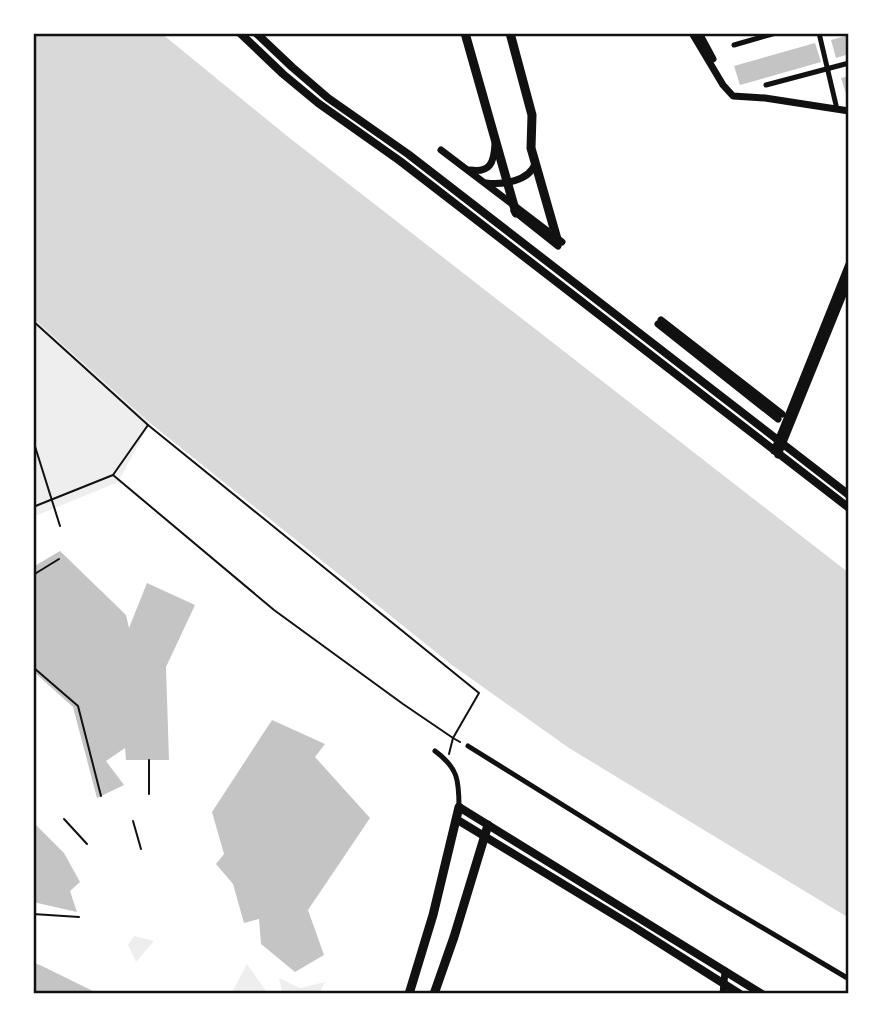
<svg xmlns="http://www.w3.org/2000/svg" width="882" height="1027" font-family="'Roboto Condensed',sans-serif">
<rect width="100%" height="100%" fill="#fff"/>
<g fill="#eee">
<polygon points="33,318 150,423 118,482 33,517"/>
<polygon points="134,936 154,941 136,962 128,945"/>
<polygon points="247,964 268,994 231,994"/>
<polygon points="279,978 300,988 325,982 319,994 283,994"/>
</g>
<polygon fill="#d9d9d9" points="33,33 161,33 287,136 849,573 849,918 569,748 452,665 150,423 33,318"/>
<g fill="#c4c4c4">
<polygon points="849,35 849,54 836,58 831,40"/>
<polygon points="815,43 821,62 740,85 734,66"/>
<polygon points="849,76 849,96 847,97 841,78"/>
<polygon points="60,551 126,615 129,628 147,583 195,605 166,667 169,760 126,760 125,748 106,761 124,785 97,798 73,707 33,671 33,567"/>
<polygon points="272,720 325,744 315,757 370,818 308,910 324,955 295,972 261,944 259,919 244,923 233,884 216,864 224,854 212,812"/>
<polygon points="33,822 64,853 80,882 70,891 77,912 33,902"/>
<polygon points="33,963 40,965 99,994 33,994"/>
</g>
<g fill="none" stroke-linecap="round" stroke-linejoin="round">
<g stroke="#111" stroke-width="2">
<polyline points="33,321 148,425 113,475 33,507"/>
<polyline points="148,425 479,693 453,738 460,742"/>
<polyline points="33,440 60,526"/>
<polyline points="113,475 274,610 403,704 453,738 449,754"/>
<polyline points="33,575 59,559"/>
<polyline points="33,664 34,668 78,706 101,796"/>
<polyline points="149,760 149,794"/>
<polyline points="64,819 87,844"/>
<polyline points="133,821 141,849"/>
<polyline points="33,914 79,917"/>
</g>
<g stroke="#111" stroke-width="5">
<polyline points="819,33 836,105"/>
<polyline points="734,45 776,33"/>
<polyline points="766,85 849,63"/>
<polyline points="468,746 714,899 849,979"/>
<path d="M435,751C458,768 459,780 459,807"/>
</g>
<g stroke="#111" stroke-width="7">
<polyline points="692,33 723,85 733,96 765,98 849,111"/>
<polyline points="699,33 713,59"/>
<polyline points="441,150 562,242"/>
<path d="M470,170C490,173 494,163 495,144"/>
<path d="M486,183C503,185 529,181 535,164"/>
<polyline points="514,211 558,246"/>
<polyline points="661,320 782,414"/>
<polyline points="658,324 778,419"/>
<polyline points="774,451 849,264"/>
<polyline points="778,455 849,280"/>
<polyline points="723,994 725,971"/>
</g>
<g stroke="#111" stroke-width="8">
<polyline points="240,33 283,74 318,103 400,161 849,508"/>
<polyline points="256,33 292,67 328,98 408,154 849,495"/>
<polyline points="459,807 762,994"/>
<polyline points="456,819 634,927 740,994"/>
</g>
<g stroke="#111" stroke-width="9">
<polyline points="465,33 516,213"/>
<polyline points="510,33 532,115 531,148 557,239"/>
<polyline points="409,994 433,915 459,807"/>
<polyline points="434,994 454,937 488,825"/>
</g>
</g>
<rect width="882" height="1027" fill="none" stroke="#ffffff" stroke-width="70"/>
<rect x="35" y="35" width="812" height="957" fill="none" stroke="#111" stroke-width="2.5"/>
</svg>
